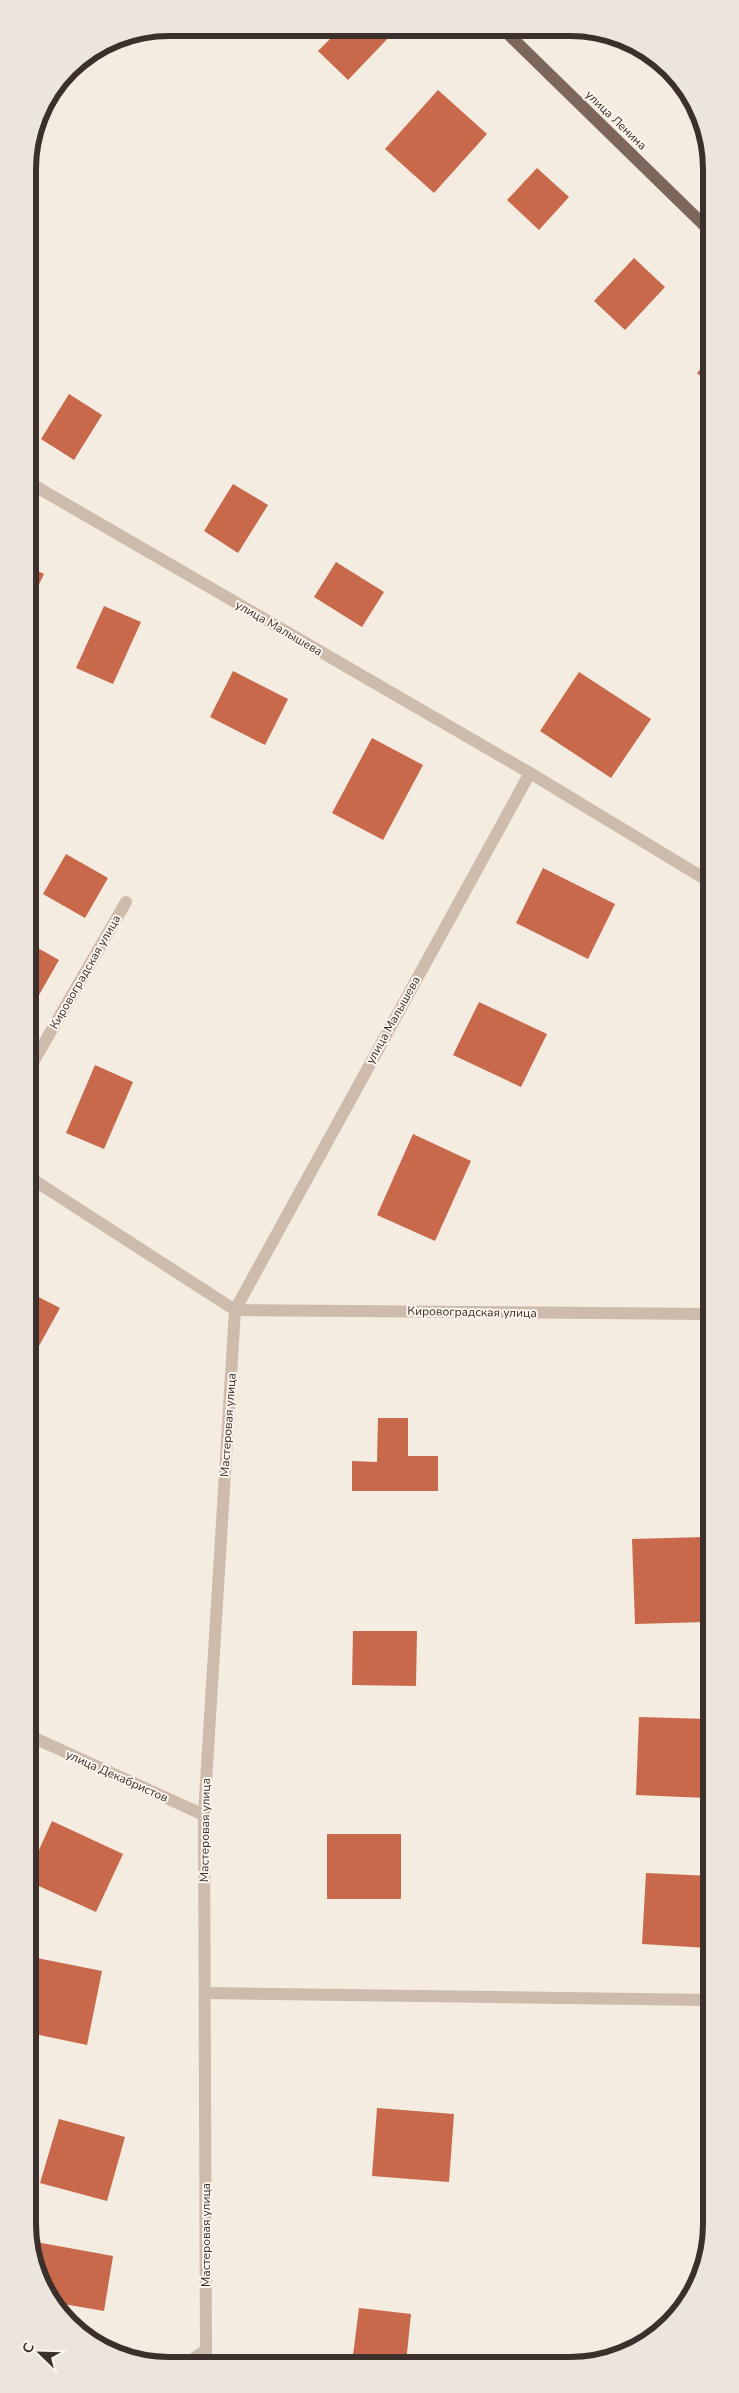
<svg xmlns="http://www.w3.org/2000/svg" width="739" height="2393" font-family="'Nunito Sans',sans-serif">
<rect width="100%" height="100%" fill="#f4ebe1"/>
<g fill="#c8694b">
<polygon points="340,29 387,29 392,34 348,80 318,51"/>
<polygon points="438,90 487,134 434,193 385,149"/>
<polygon points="537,168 569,197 539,230 507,200"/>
<polygon points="634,258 665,287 625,330 594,301"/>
<polygon points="709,360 709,384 697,373"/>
<polygon points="69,394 102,415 74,460 41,439"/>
<polygon points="233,484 268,505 238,553 204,531"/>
<polygon points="336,562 384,592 362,627 314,597"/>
<polygon points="28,566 44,574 28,607"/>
<polygon points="104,606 141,622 113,684 76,668"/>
<polygon points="233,671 288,699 265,745 210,717"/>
<polygon points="579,672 651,719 611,778 540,731"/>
<polygon points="372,738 423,765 383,840 332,813"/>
<polygon points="66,854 108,878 85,918 43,894"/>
<polygon points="543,868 615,904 588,959 516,923"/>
<polygon points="29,943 59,960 39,995 29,989"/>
<polygon points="479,1002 547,1034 521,1087 453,1055"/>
<polygon points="95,1065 133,1082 104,1149 66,1133"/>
<polygon points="413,1134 471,1161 435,1241 377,1215"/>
<polygon points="29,1292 60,1308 29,1364"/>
<polygon points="378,1418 408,1418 408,1456 438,1456 438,1491 352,1491 352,1461 377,1462"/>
<polygon points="704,1537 706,1622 635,1624 632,1539"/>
<polygon points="353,1631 417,1631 416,1686 352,1685"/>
<polygon points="639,1717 708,1719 706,1798 636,1795"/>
<polygon points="52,1821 123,1854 96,1912 30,1882 30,1870"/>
<rect x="327" y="1834" width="74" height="65"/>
<polygon points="646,1873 711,1876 708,1948 642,1944"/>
<polygon points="37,1958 102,1971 87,2045 30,2033 30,1993"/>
<polygon points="377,2108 454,2114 449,2182 372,2176"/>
<polygon points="59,2119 125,2137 107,2201 40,2183"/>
<polygon points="36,2242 113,2256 104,2311 58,2303 33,2256"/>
<polygon points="359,2308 411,2314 406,2363 352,2363"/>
</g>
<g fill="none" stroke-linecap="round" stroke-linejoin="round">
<g stroke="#cdbbac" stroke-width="12">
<polyline points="28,482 530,773 710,882"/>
<polyline points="29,1069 126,902"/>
<polyline points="29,1177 235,1310 710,1314"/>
<polyline points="30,1736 204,1815"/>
<polyline points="205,1993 711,2000"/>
<polyline points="187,2363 206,2350"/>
<polyline points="206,2363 204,1815 235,1310 530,773"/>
</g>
<polyline stroke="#7d675c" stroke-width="12" points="504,30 709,230"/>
</g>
<g text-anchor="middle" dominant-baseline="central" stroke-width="4" stroke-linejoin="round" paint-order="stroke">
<g font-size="12" fill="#3b302b" stroke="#fbf5ee">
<text transform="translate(616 120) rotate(44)">улица Ленина</text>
<text transform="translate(279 628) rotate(30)">улица Малышева</text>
<text transform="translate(85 972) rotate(-60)">Кировоградская улица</text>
<text transform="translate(393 1020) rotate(-61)">улица Малышева</text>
<text transform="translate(472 1312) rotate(1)">Кировоградская улица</text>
<text transform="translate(228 1425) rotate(-86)">Мастеровая улица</text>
<text transform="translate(117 1776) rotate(24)">улица Декабристов</text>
<text transform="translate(205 1830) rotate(-89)">Мастеровая улица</text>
<text transform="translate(206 2235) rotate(-90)">Мастеровая улица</text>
</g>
</g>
<path d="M0 0H739V2393H0ZM169 36H570A133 133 0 0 1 703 169V2224A133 133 0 0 1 570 2357H169A133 133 0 0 1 36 2224V169A133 133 0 0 1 169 36Z" fill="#ece5de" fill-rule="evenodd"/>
<path fill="none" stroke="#3b302b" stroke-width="6" d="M169 36H570A133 133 0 0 1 703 169V2224A133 133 0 0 1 570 2357H169A133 133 0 0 1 36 2224V169A133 133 0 0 1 169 36Z"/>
<g transform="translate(40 2353) rotate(293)" stroke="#fbf5ee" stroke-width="4" paint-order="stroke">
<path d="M0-4L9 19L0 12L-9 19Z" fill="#3b302b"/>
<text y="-8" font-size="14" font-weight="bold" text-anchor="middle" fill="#3b302b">С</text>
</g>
</svg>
